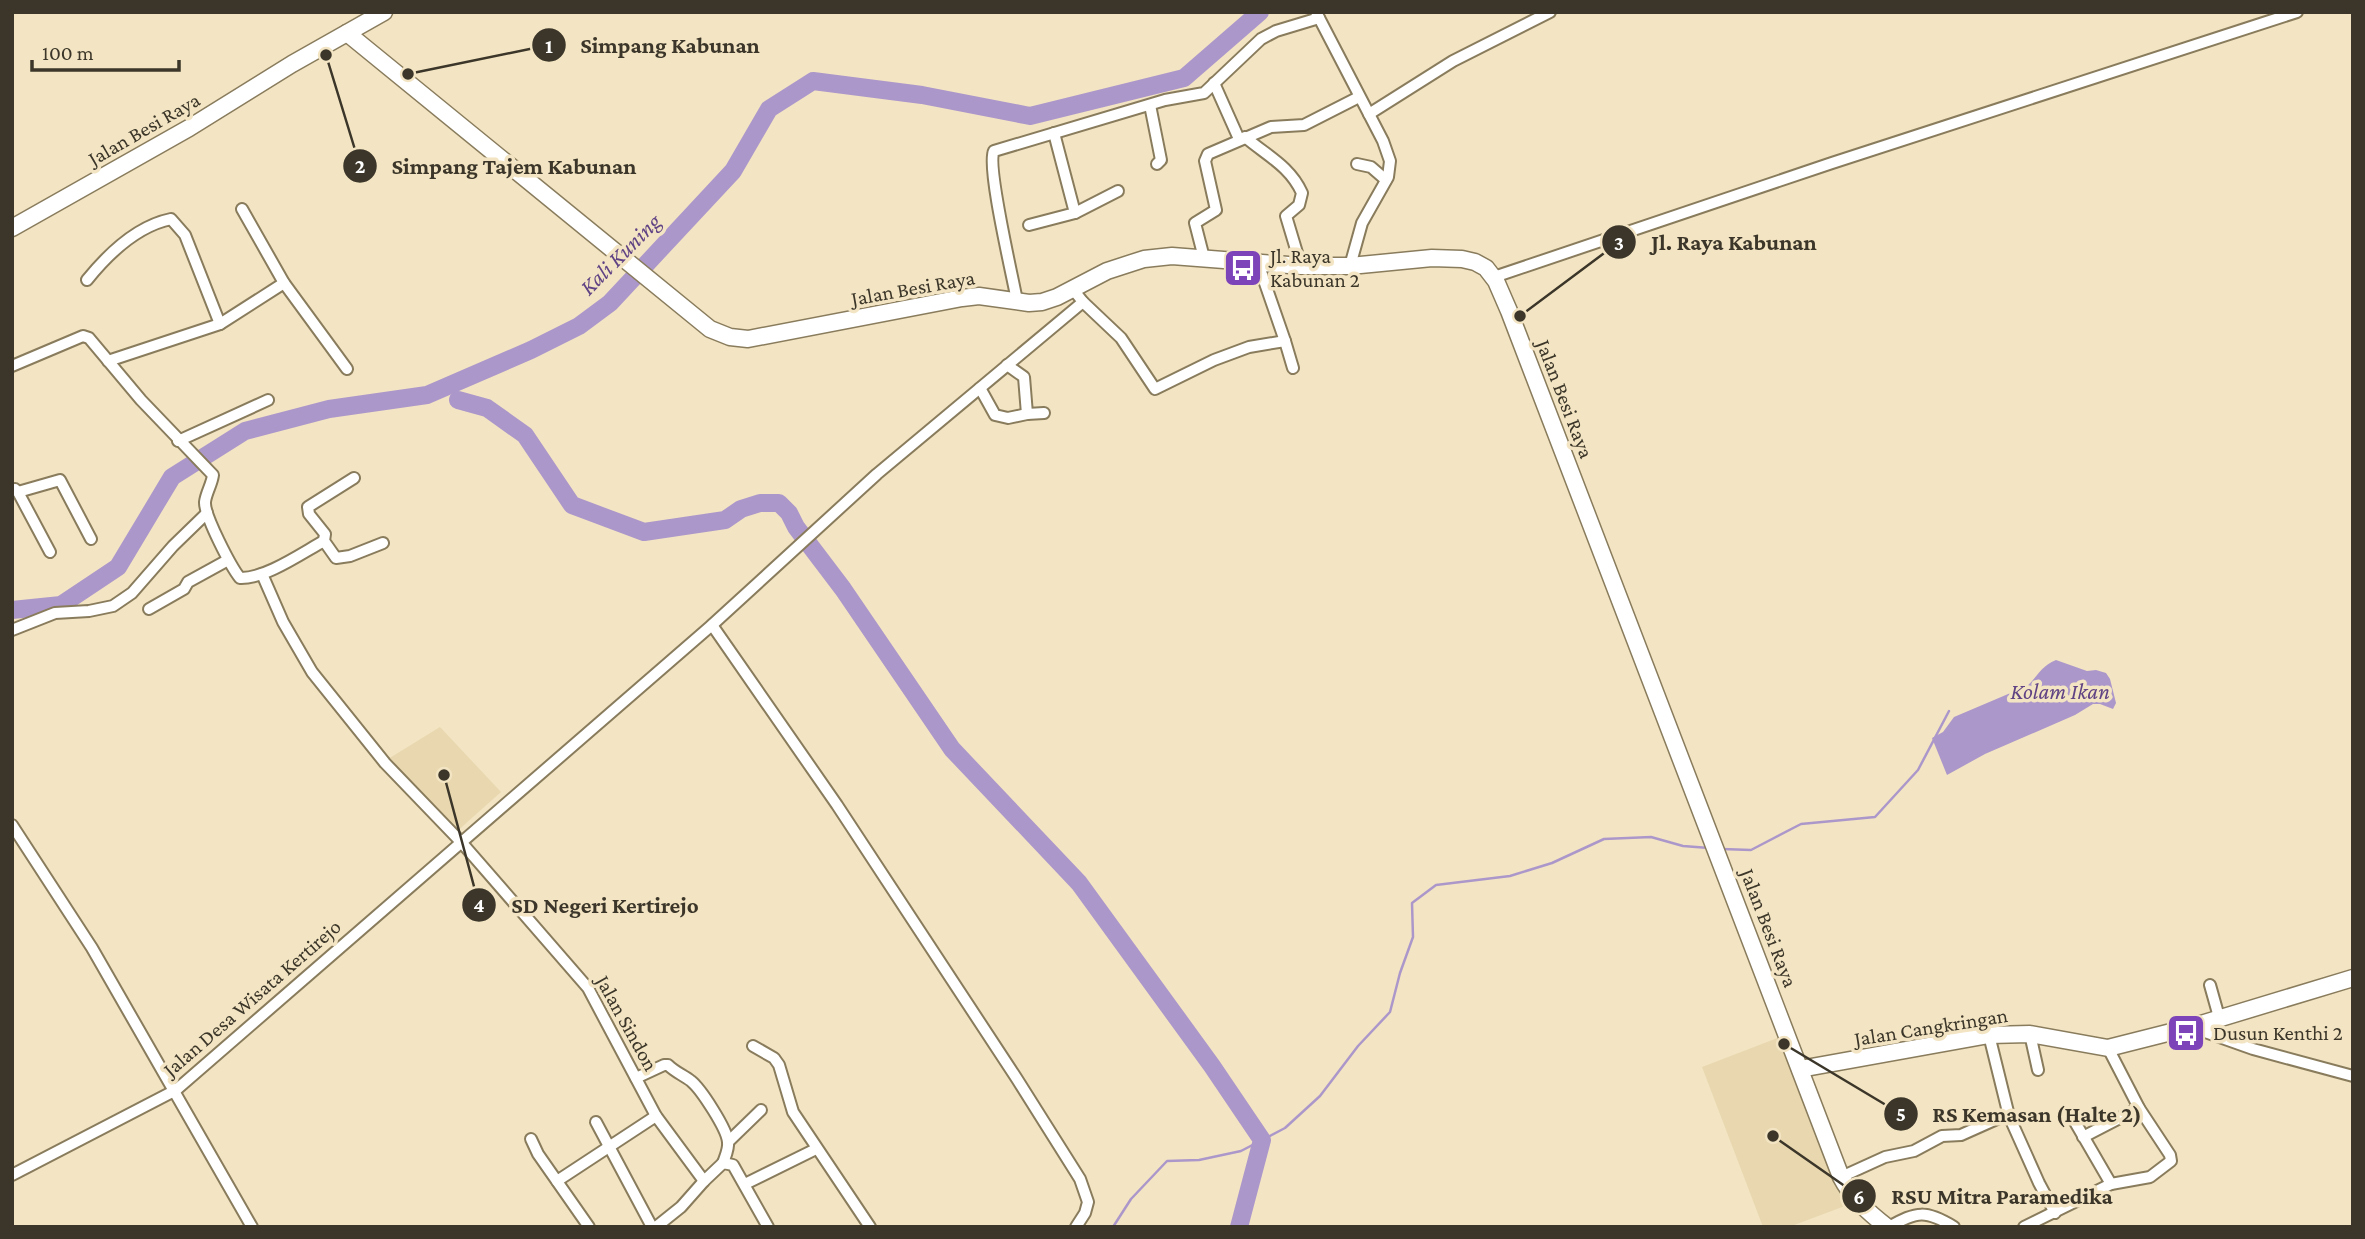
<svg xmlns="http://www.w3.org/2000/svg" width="2365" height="1239" font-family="'Crimson Pro',serif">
<rect width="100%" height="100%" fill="#f3e5c3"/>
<g fill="#e9d8af">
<polygon points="440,727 501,792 455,833 388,759"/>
<polygon points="1780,1037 1845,1206 1789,1227 1763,1227 1702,1067"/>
</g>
<path fill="#ac97ca" d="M2056,660L2087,671L2096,670L2106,673L2110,679L2116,703L2113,709L2100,704H2093L2075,715L1985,754L1947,775L1932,738L1943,732L1954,717L2027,686C2038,676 2041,666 2056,660Z"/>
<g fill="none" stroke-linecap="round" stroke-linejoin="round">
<g stroke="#ac97ca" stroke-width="2.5">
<polyline points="1722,849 1751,850 1801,824 1875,817 1918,770 1949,711"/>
<polyline points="1113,1227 1131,1199 1167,1161 1199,1160 1241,1151 1285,1128 1320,1096 1358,1046 1390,1012 1400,973 1413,937 1412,903 1436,885 1510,876 1552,863 1604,839 1651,837 1683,846 1709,848"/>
</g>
<g stroke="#ac97ca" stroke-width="18">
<polyline points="458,400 487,408 525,435 572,505 644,532 725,520 741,509 760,503 779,503 789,513 796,527 843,589 952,749 1079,883 1212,1066 1262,1140 1239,1227"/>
<polyline points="12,610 61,605 118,567 172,477 245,431 329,409 427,395 531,350 579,326 610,303 733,171 769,109 813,81 922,95 1030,116 1184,78 1260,12"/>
</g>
<g stroke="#897c5d" stroke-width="14">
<g id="street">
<polyline points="1316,12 1383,141 1390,161 1388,177 1362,223 1350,266"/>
<polyline points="1214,83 1239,139"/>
<polyline points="1150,105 1161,160 1157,164"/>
<polyline points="1369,114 1453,61 1550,12"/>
<path d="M1245,137C1266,155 1290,166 1302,193L1299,205L1286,216L1301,266"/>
<polyline points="1357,164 1371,167 1386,180"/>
<polyline points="242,209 284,283 347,369"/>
<polyline points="1075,213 1118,191"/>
<polyline points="1029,225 1075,213 1054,133"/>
<polyline points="1204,258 1195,223 1216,210 1205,161 1208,154 1271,127 1304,125 1359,97"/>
<polyline points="1258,263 1285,341"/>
<polyline points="1494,277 1832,163 2297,12"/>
<path d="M87,280C108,254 137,226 171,219L185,235L220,324"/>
<path d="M1017,301C1013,278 986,165 994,151L1165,100L1204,93L1261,39L1276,31L1319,18"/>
<polyline points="1083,302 1121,338 1155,389 1214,360 1249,347 1285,341 1293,368"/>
<polyline points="108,361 220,324 284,283"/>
<polyline points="1007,365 1024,377 1027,414 1044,413"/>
<path d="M12,366L83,336L89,338L141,400L213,475C212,484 206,493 205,502C204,515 231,567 240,578C265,579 302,553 324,541"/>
<polyline points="980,388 995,415 1008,418 1027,414"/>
<polyline points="178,441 268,400"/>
<polyline points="354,478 308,507 309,514 325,534 324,541 336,558 350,556 383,543"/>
<polyline points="15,489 18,492 50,552"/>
<polyline points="18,492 60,480 91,539"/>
<polyline points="262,574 283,622 312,672 385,763 462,843 588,988 656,1116 704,1181 723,1163 733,1165 768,1227"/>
<polyline points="149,609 184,589 188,582 228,560"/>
<polyline points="712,625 837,805 1017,1079 1080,1179 1088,1202 1085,1213 1076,1227"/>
<polyline points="12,630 55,613 89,611 113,606 132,593 173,546 207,513"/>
<polyline points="12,825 92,948 252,1227"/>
<polyline points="2210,985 2219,1017"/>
<polyline points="2191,1027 2253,1049 2353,1076"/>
<polyline points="2030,1034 2038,1070"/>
<polyline points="1989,1035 2009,1116 2039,1183 2055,1213"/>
<polyline points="753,1046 774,1058 779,1065 793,1112 870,1227"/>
<path d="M636,1078L664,1065H668C675,1072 683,1075 691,1081C701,1089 727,1129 728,1142C729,1149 725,1157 723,1163"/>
<polyline points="596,1122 652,1227"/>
<polyline points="2075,1122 2111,1184"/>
<polyline points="2083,1137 2139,1108"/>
<polyline points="531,1139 538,1154 589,1227"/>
<polyline points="728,1142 761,1110"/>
<polyline points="12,1175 176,1090 712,625 877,474 1083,302 1072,288"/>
<polyline points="1841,1177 1885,1157 1914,1151 1942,1136 1961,1135 2008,1114"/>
<polyline points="557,1181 656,1116"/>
<polyline points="745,1184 816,1149"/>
<polyline points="656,1227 681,1207 704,1181"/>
<path d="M1889,1227C1917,1211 1926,1210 1954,1227"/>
<polyline points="2024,1227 2111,1184 2150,1177 2171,1161 2170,1155 2139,1108 2108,1048"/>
</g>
</g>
<g stroke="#897c5d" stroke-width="19">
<g id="secondary">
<path d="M347,33L710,329L730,337L748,339L962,298L979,296L1029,303L1042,302L1057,297L1107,271L1144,259L1172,256L1301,266H1350L1432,258L1462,259L1475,262L1486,268L1496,281L1509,311L1841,1177C1852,1198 1868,1212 1887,1227"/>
<polyline points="12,228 189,128 292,64 384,12"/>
<polyline points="1800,1069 1989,1035 2030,1034 2108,1048 2191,1027 2353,978"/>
</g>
</g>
<use href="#street" stroke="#fff" stroke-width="10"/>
<use href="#secondary" stroke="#fff" stroke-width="16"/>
</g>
<defs>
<g id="bus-square" transform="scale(2.0125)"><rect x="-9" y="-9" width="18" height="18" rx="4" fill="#7d43b9" stroke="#f3e5c3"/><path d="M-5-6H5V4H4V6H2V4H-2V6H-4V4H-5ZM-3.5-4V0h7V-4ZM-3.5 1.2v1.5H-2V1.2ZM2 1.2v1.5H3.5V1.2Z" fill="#fff"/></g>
</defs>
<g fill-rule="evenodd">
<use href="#bus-square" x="1243" y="268"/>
<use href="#bus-square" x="2186" y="1033"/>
</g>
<g text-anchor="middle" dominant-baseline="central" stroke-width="7" stroke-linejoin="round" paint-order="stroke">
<g font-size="21" fill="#3b3629" stroke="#f3e5c3">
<text transform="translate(144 129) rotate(-30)">Jalan Besi Raya</text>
<text transform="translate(913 288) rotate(-10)">Jalan Besi Raya</text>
<text transform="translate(1565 399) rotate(69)">Jalan Besi Raya</text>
<text transform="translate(1769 928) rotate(69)">Jalan Besi Raya</text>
<text transform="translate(252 998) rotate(-41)">Jalan Desa Wisata Kertirejo</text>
<text transform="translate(627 1023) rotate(61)">Jalan Sindon</text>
<text transform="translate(1931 1027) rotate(-9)">Jalan Cangkringan</text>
</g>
<g font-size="21" fill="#3b3629" stroke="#f3e5c3" text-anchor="start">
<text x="1270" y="256">Jl. Raya<tspan x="1270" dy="24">Kabunan 2</tspan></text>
<text x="2213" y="1033">Dusun Kenthi 2</text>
</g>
<g font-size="23" font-style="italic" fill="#604384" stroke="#f3e5c3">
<text transform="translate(620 254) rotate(-45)">Kali Kuning</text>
<text x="2060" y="691">Kolam Ikan</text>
</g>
</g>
<path fill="none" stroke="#3b3629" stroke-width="2.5" d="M408 74L549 45M326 55L360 166M1520 316L1619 242M444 775L479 905M1784 1044L1901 1114M1773 1136L1859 1196"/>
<g fill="#3b3629" stroke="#f3e5c3" stroke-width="2.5">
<circle cx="408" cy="74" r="7"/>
<circle cx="326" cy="55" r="7"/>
<circle cx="1520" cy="316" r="7"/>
<circle cx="444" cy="775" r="7"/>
<circle cx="1784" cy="1044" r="7"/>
<circle cx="1773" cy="1136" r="7"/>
<circle cx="549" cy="45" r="18"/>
<circle cx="360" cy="166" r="18"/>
<circle cx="1619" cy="242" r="18"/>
<circle cx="479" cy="905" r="18"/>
<circle cx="1901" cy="1114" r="18"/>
<circle cx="1859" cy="1196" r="18"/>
</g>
<g font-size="21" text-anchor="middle" font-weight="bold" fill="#fff">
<text x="549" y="53">1</text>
<text x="360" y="173">2</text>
<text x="1619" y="250">3</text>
<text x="479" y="912">4</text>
<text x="1901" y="1121">5</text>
<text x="1859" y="1204">6</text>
</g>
<g font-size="23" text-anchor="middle" font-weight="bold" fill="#3b3629" stroke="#f3e5c3" stroke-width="7" stroke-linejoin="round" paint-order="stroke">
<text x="670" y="53">Simpang Kabunan</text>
<text x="514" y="174">Simpang Tajem Kabunan</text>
<text x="1734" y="250">Jl. Raya Kabunan</text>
<text x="605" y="913">SD Negeri Kertirejo</text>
<text x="2037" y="1122">RS Kemasan (Halte 2)</text>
<text x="2002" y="1204">RSU Mitra Paramedika</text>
</g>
<rect width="2365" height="1239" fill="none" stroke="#3b3629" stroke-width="28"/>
<path d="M32 60v10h147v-10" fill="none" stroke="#3b3629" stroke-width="3.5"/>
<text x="42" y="60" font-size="21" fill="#3b3629" stroke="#f3e5c3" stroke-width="5" paint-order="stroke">100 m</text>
</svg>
